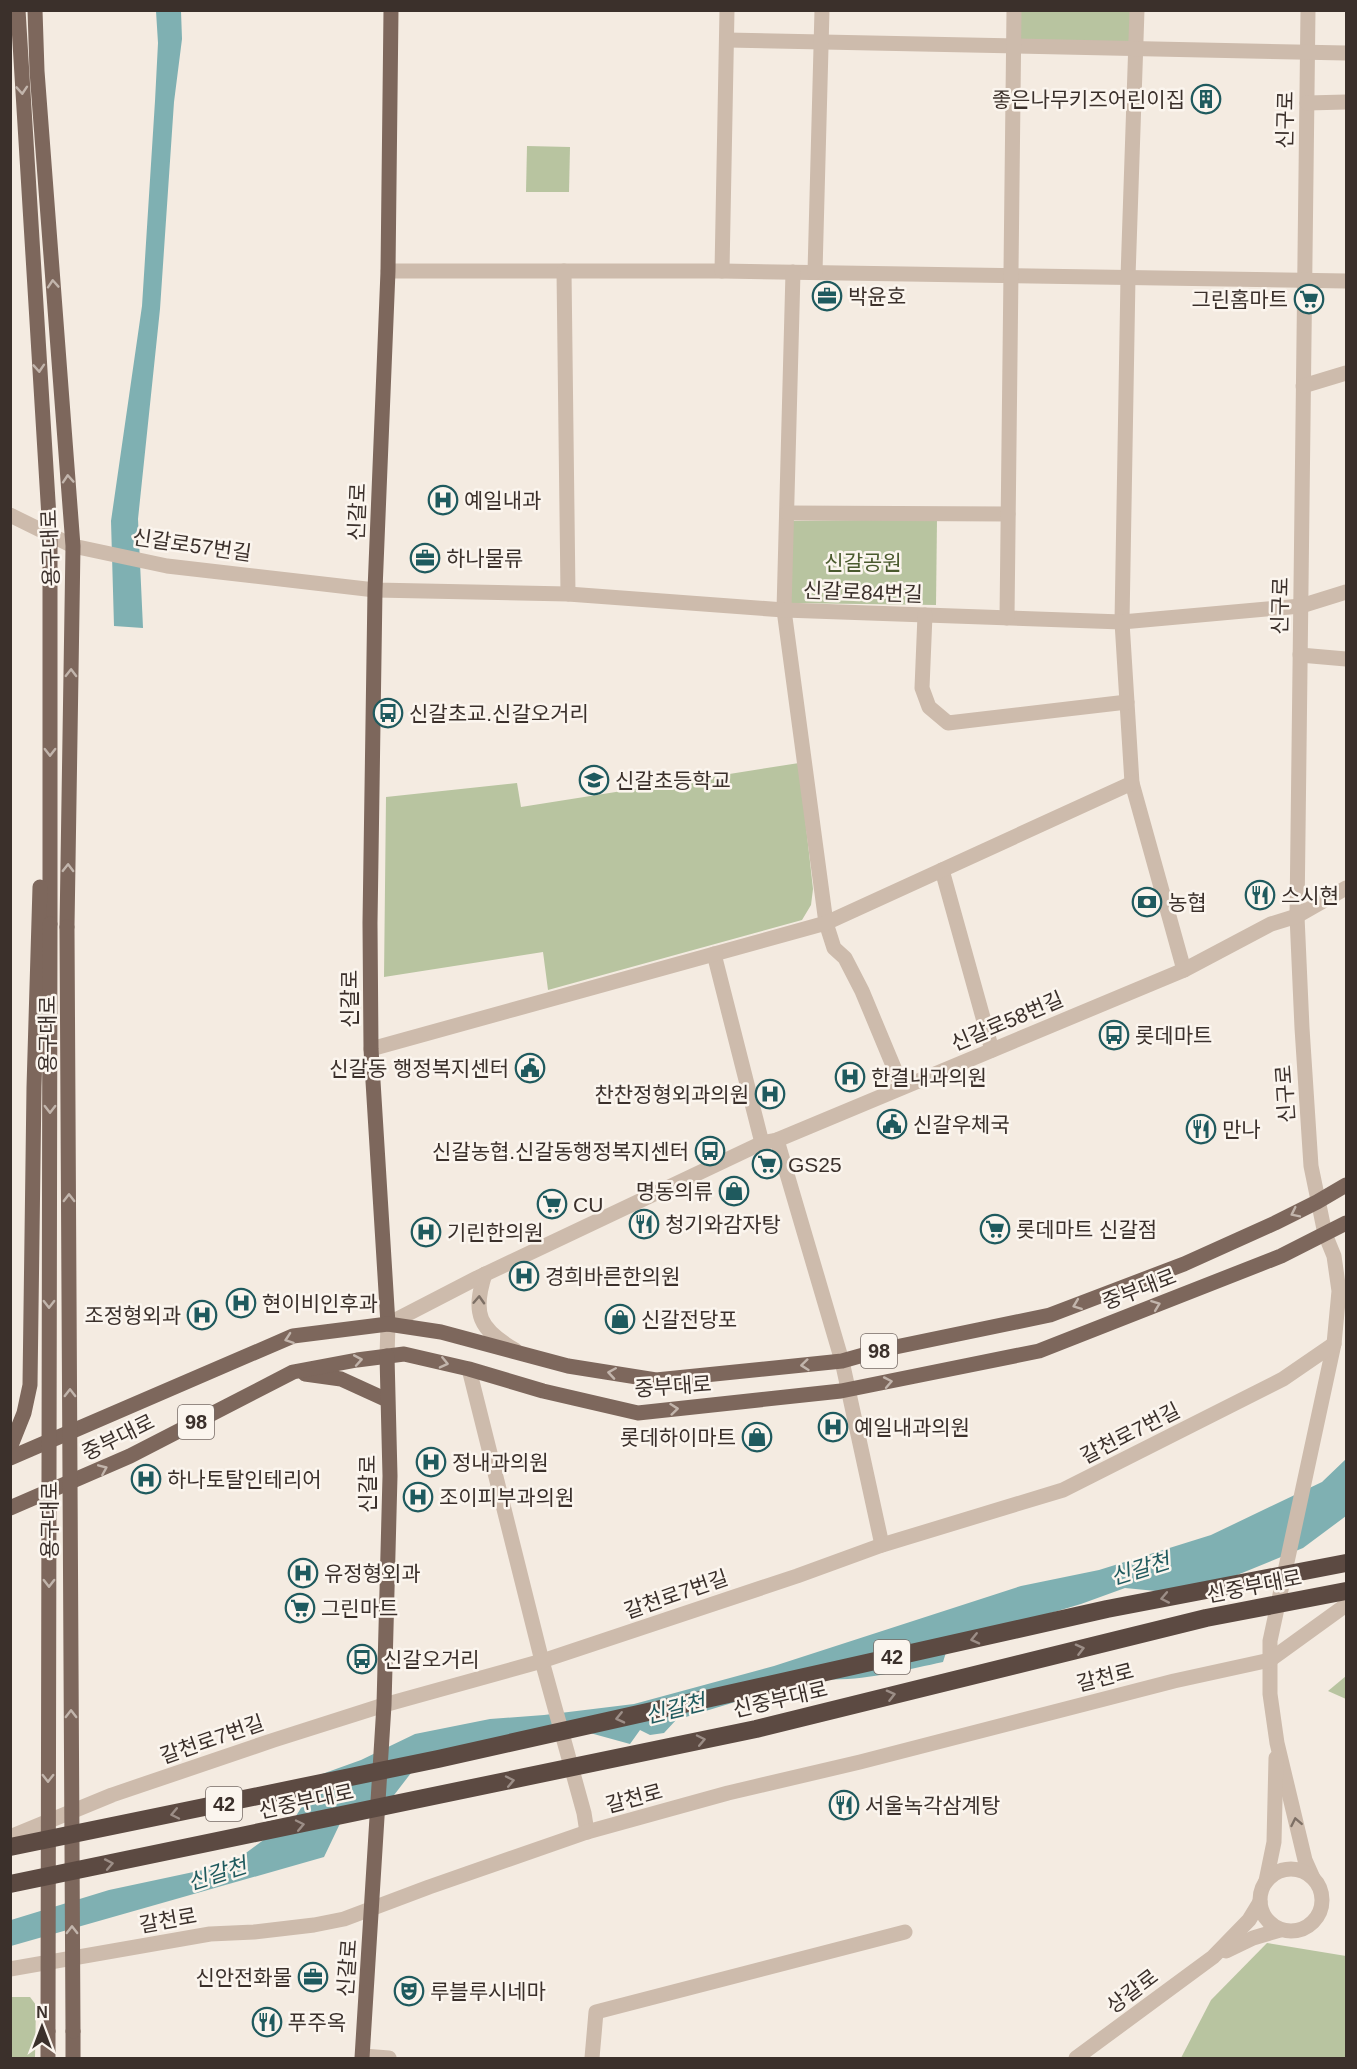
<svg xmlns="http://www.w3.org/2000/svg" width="1357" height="2069" font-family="Helvetica,'Noto Sans KR',sans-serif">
<rect width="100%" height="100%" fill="#f4ebe1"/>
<g fill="#b8c4a0">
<polygon points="1014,11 1137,11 1136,49 1013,47"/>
<polygon points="527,146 570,147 569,192 526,192"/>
<polygon points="937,519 936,605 789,603 793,521"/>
<polygon points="799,763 813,889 811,905 802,920 548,990 543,952 384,977 386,797 517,783 521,807"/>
<polygon points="1346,1676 1346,1699 1328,1691"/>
<polygon points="1267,1943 1346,1956 1346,2058 1181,2058 1211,2000"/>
<polygon points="10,1997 30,1997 36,2005 35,2058 11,2058"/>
</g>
<g fill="#7fb0b2">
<polygon points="156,11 181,11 182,39 174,102 160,309 138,519 143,628 114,626 111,521 142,306 155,101 158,43"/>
<path d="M1346,1459V1516L1303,1548L1171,1602L1156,1591L1125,1588L1081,1604L949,1643L943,1662C905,1670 852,1684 814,1678L676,1720L664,1733L650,1735L640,1730L630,1744L590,1733L421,1760L391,1799L346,1811L324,1857L11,1946V1920L109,1890L231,1864L296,1816L322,1774L361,1760L415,1734L490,1719L544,1715L634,1704L774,1666L1021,1586L1099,1570L1211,1535L1322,1482Z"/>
</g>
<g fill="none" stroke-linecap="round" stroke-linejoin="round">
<g stroke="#cdbbac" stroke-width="15">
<polyline points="1137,10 1128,277 1122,622 1132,783 1184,970"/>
<polyline points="1308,10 1297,916 1302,1028 1311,1166 1325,1234 1334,1256 1339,1291 1334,1344 1270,1641 1270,1694 1277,1743 1305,1860 1313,1878"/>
<polyline points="727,40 1346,53"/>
<polyline points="1307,103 1346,102"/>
<polyline points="388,271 722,271 1346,281"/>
<polyline points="564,271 568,594"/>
<polyline points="722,271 727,10"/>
<polyline points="793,272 784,610 826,923 834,948 845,958 862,991 902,1087"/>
<polyline points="815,272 822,10"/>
<polyline points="1303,386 1346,373"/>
<polyline points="787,513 1008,514"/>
<polyline points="10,515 73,546 167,566 375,590 568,594 784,610 1122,622 1301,606 1346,592"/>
<polyline points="925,615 922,688 929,707 948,723 1127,702"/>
<polyline points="1007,618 1014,10"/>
<polyline points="1300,655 1346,659"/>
<polyline points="942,870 992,1050"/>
<polyline points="714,954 762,1143"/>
<polyline points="371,1049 826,923 1132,783"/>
<polyline points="777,1140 842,1361 882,1545"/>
<path d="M485,1274C472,1314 479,1329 515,1350"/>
<polyline points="387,1356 388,1324 477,1278 762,1143 777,1140 1184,970 1271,924 1297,916 1346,888"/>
<polyline points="469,1369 542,1661 584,1813 587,1832"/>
<polyline points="10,1837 112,1795 274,1740 384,1705 542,1661 797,1576 882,1545 1063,1490 1283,1379 1334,1344"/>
<circle cx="1291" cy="1900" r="31"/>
<polyline points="1266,1881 1274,1842 1276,1758"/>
<polyline points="1226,1951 1253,1938 1280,1930"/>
<polyline points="10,1969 210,1934 254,1932 314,1925 344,1919 429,1887 587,1832 728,1793 860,1762 1174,1681 1270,1660 1346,1605"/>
<polyline points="363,2056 389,2058"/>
<polyline points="592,2058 596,2012 905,1932"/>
<polyline points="1076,2058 1213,1957 1249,1920 1260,1902"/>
</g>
<g stroke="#7d675c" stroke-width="15">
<polyline points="18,10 50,534 50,924"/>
<polyline points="35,10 37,71 73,546 67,927"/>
<polyline points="388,1324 371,1049 370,923 375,590 388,271 391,10"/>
<polyline points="305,1374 341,1379 387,1400"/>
<polyline points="10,1448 24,1413 30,1385 34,1087 40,887"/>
<polyline points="10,1458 293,1336 388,1324 441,1332 568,1366 656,1380 842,1361 881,1350 1050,1315 1184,1264 1275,1223 1317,1202 1346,1185"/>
<polyline points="10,1508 130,1456 293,1372 357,1360 404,1354 469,1369 543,1391 638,1413 841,1391 1039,1351 1281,1256 1346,1223"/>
<polyline points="73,2031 73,2058"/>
<polyline points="48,2058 48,2031"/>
<polyline points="362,2058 384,1705 390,1476 387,1356"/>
</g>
<g stroke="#7d675c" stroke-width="15">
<polyline points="67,927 73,2031"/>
<polyline points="48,2031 50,924"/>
</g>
<g stroke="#5c4a42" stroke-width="18">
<polyline points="10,1847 438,1759 1107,1609 1346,1563"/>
<polyline points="10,1884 756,1729 1206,1618 1346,1591"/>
</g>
</g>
<defs><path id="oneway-chevron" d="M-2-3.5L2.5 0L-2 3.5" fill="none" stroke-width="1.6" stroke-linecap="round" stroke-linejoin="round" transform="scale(1.5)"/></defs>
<g stroke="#c2b5ac">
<use href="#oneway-chevron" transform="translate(22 90) rotate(86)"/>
<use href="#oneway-chevron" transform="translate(53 284) rotate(-94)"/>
<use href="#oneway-chevron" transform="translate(39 368) rotate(86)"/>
<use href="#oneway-chevron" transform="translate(68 479) rotate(-94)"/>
<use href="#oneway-chevron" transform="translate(71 673) rotate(-89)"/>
<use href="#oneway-chevron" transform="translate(50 752) rotate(90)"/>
<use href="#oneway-chevron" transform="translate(68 868) rotate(-89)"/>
<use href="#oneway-chevron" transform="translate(50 1109) rotate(90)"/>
<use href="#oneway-chevron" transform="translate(69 1198) rotate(-90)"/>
<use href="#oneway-chevron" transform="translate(1295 1213) rotate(154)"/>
<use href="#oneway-chevron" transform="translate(49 1304) rotate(90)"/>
<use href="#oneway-chevron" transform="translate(1077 1305) rotate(159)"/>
<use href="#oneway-chevron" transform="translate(1156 1305) rotate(-21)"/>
<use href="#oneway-chevron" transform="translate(289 1339) rotate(161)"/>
<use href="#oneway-chevron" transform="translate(358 1360) rotate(-10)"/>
<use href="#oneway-chevron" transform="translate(444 1363) rotate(13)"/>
<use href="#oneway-chevron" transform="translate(805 1365) rotate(174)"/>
<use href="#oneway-chevron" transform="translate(612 1373) rotate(-171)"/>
<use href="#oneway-chevron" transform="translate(888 1382) rotate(-11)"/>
<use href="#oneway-chevron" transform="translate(70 1393) rotate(-90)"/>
<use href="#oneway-chevron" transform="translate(674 1409) rotate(-6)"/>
<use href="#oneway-chevron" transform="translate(103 1469) rotate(-23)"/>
<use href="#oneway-chevron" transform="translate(49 1583) rotate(90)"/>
<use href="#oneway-chevron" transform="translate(71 1714) rotate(-90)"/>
<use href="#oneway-chevron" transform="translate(48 1778) rotate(90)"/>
<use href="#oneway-chevron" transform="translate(72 1930) rotate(-90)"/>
</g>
<g stroke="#7d6f65">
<use href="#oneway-chevron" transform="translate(479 1300) rotate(-87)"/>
<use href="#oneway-chevron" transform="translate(1296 1822) rotate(-101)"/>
</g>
<g stroke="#9c8e87">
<use href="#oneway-chevron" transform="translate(1165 1598) rotate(169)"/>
<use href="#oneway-chevron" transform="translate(975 1639) rotate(167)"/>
<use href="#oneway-chevron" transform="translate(1080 1649) rotate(-14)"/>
<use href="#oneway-chevron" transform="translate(891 1695) rotate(-14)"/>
<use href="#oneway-chevron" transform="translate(620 1718) rotate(167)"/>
<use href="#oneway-chevron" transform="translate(701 1740) rotate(-12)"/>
<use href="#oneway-chevron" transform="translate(510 1781) rotate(-12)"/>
<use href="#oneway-chevron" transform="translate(175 1814) rotate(168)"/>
<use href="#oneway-chevron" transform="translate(300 1825) rotate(-12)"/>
<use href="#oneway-chevron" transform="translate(109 1864) rotate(-11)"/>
</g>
<defs>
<g id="building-ring" transform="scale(1.5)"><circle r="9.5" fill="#fbf5ee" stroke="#1f5a5e" stroke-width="1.5"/><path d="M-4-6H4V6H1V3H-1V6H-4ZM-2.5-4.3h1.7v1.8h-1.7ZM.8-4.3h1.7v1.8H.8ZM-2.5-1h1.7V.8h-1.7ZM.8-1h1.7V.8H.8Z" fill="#1f5a5e"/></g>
<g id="office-ring" transform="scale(1.5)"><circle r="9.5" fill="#fbf5ee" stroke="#1f5a5e" stroke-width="1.5"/><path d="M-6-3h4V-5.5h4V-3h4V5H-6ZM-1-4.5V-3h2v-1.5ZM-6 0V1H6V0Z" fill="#1f5a5e"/></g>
<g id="supermarket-ring" transform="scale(1.5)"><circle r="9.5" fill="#fbf5ee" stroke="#1f5a5e" stroke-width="1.5"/><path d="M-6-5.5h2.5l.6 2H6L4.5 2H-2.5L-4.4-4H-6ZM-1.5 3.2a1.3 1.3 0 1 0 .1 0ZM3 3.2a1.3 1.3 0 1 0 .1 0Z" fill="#1f5a5e"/></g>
<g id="hospital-ring" transform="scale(1.5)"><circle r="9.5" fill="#fbf5ee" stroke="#1f5a5e" stroke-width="1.5"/><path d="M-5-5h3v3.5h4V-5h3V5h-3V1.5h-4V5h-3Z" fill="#1f5a5e"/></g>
<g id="bus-ring" transform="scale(1.5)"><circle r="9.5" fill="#fbf5ee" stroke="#1f5a5e" stroke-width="1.5"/><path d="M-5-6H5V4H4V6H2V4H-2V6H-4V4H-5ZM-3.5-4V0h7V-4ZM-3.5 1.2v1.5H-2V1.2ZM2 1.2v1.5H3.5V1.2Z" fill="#1f5a5e"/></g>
<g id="school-ring" transform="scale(1.5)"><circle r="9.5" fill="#fbf5ee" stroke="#1f5a5e" stroke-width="1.5"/><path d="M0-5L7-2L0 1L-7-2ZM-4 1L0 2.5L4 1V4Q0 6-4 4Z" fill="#1f5a5e"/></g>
<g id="restaurant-ring" transform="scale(1.5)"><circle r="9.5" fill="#fbf5ee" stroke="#1f5a5e" stroke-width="1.5"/><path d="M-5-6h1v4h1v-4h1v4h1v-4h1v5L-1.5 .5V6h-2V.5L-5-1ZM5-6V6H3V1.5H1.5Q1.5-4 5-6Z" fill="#1f5a5e"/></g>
<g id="bank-ring" transform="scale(1.5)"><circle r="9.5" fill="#fbf5ee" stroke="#1f5a5e" stroke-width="1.5"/><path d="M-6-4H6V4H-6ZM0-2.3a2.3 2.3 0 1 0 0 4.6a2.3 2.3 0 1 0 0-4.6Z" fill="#1f5a5e"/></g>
<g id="civic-ring" transform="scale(1.5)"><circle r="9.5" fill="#fbf5ee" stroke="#1f5a5e" stroke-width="1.5"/><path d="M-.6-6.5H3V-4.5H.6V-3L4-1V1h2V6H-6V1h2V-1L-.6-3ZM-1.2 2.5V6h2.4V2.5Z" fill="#1f5a5e"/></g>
<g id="shop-ring" transform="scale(1.5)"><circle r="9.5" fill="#fbf5ee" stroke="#1f5a5e" stroke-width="1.5"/><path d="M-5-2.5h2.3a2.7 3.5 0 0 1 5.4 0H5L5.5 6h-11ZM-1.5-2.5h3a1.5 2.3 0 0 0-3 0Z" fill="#1f5a5e"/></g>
<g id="theatre-ring" transform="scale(1.5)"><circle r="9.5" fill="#fbf5ee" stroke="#1f5a5e" stroke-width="1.5"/><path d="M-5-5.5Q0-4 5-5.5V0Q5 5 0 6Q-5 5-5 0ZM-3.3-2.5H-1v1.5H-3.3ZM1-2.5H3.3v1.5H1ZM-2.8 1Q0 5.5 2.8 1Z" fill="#1f5a5e"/></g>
</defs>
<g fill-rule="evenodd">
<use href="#building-ring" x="1206" y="99"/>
<use href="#office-ring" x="827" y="296"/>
<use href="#supermarket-ring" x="1309" y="299"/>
<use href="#hospital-ring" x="443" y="500"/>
<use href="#office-ring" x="425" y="558"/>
<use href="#bus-ring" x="388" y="713"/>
<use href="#school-ring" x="594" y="780"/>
<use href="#restaurant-ring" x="1260" y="895"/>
<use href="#bank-ring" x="1147" y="902"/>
<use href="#bus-ring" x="1114" y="1035"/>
<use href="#civic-ring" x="530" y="1068"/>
<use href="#hospital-ring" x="850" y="1077"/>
<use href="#hospital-ring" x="770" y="1094"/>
<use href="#civic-ring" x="892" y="1124"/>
<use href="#restaurant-ring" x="1201" y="1129"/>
<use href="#bus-ring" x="710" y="1151"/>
<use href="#supermarket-ring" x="767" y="1164"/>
<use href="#shop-ring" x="734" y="1191"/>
<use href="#supermarket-ring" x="552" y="1204"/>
<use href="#restaurant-ring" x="644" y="1224"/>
<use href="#supermarket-ring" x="995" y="1229"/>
<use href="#hospital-ring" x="426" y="1232"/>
<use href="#hospital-ring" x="524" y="1276"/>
<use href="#hospital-ring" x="241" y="1303"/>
<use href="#hospital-ring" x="202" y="1315"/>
<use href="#shop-ring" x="620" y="1319"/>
<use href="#hospital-ring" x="833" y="1427"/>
<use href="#shop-ring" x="757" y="1437"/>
<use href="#hospital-ring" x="431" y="1462"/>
<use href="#hospital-ring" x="146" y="1479"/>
<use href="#hospital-ring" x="418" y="1497"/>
<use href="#hospital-ring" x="303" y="1573"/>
<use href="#supermarket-ring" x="300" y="1608"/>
<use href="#bus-ring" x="362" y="1659"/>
<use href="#restaurant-ring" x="844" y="1805"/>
<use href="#office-ring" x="313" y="1977"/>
<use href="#theatre-ring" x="409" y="1991"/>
<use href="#restaurant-ring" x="267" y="2022"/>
</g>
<g text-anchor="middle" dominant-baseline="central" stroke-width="5" stroke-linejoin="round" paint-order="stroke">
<g fill="#fbf5ee" stroke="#756b66" stroke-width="1.5">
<rect x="861" y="1334" width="36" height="34" rx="4.5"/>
<rect x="178" y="1405" width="36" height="34" rx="4.5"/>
<rect x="874" y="1640" width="36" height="34" rx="4.5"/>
<rect x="206" y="1787" width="36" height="34" rx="4.5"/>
</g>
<g font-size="20" font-weight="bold" fill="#3b302b">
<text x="879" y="1351">98</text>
<text x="196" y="1422">98</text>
<text x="892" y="1657">42</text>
<text x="224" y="1804">42</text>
</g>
<g font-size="21" fill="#3b302b" stroke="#fbf5ee" text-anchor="start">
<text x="1185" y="99" text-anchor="end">좋은나무키즈어린이집</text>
<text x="848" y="296">박윤호</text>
<text x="1288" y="299" text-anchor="end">그린홈마트</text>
<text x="464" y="500">예일내과</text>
<text x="446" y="558">하나물류</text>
<text x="409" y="713">신갈초교.신갈오거리</text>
<text x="615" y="780">신갈초등학교</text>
<text x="1281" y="895">스시현</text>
<text x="1168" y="902">농협</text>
<text x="1135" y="1035">롯데마트</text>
<text x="509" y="1068" text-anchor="end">신갈동 행정복지센터</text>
<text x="871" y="1077">한결내과의원</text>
<text x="749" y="1094" text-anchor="end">찬찬정형외과의원</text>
<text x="913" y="1124">신갈우체국</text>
<text x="1222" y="1129">만나</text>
<text x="689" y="1151" text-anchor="end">신갈농협.신갈동행정복지센터</text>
<text x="788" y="1164">GS25</text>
<text x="713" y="1191" text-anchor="end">명동의류</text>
<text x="573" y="1204">CU</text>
<text x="665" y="1224">청기와감자탕</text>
<text x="1016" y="1229">롯데마트 신갈점</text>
<text x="447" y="1232">기린한의원</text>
<text x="545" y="1276">경희바른한의원</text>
<text x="262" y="1303">현이비인후과</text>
<text x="181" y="1315" text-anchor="end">조정형외과</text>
<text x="641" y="1319">신갈전당포</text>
<text x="854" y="1427">예일내과의원</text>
<text x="736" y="1437" text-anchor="end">롯데하이마트</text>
<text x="452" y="1462">정내과의원</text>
<text x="167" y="1479">하나토탈인테리어</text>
<text x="439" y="1497">조이피부과의원</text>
<text x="324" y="1573">유정형외과</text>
<text x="321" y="1608">그린마트</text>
<text x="383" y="1659">신갈오거리</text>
<text x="865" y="1805">서울녹각삼계탕</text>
<text x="292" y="1977" text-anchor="end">신안전화물</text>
<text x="430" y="1991">루블루시네마</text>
<text x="288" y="2022">푸주옥</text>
</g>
<g font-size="21" fill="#3b302b" stroke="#fbf5ee">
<text transform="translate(1285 120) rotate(-89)">신구로</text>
<text transform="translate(357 512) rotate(-88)">신갈로</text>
<text transform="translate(192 545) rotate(8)">신갈로57번길</text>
<text transform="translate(50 548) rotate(-92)">용구대로</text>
<text transform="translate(863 592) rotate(2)">신갈로84번길</text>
<text transform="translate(1280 606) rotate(-89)">신구로</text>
<text transform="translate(349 999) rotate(-90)">신갈로</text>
<text transform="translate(1007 1021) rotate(-23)">신갈로58번길</text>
<text transform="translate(47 1034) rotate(-90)">용구대로</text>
<text transform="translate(1285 1094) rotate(-94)">신구로</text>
<text transform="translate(1139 1289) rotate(-21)">중부대로</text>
<text transform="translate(673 1386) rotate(-4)">중부대로</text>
<text transform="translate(1130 1433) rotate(-27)">갈천로7번길</text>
<text transform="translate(118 1437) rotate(-26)">중부대로</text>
<text transform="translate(367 1484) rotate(-90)">신갈로</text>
<text transform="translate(49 1520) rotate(-90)">용구대로</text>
<text transform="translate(1254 1586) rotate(-11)">신중부대로</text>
<text transform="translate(676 1594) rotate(-19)">갈천로7번길</text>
<text transform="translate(1105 1677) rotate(-14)">갈천로</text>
<text transform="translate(780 1699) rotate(-13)">신중부대로</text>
<text transform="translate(212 1739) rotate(-19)">갈천로7번길</text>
<text transform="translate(634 1798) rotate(-15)">갈천로</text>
<text transform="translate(306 1801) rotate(-12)">신중부대로</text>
<text transform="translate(168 1920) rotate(-10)">갈천로</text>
<text transform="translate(347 1968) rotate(-86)">신갈로</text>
<text transform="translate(1132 1991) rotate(-37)">상갈로</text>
</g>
<g font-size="21" fill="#4a5a2e" stroke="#fbf5ee">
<text x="863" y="562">신갈공원</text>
</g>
<g font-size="22" font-style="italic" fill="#1f5a5e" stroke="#fbf5ee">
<text transform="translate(1140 1569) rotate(-17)">신갈천</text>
<text transform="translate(675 1709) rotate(-14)">신갈천</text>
<text transform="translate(217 1874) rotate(-18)">신갈천</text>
</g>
</g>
<rect width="1357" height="2069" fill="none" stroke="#3b302b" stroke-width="24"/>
<g transform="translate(42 2027)" stroke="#fbf5ee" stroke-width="4.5" paint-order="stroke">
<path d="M0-4.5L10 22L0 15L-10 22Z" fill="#3b302b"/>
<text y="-9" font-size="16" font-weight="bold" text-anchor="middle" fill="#3b302b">N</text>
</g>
</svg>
